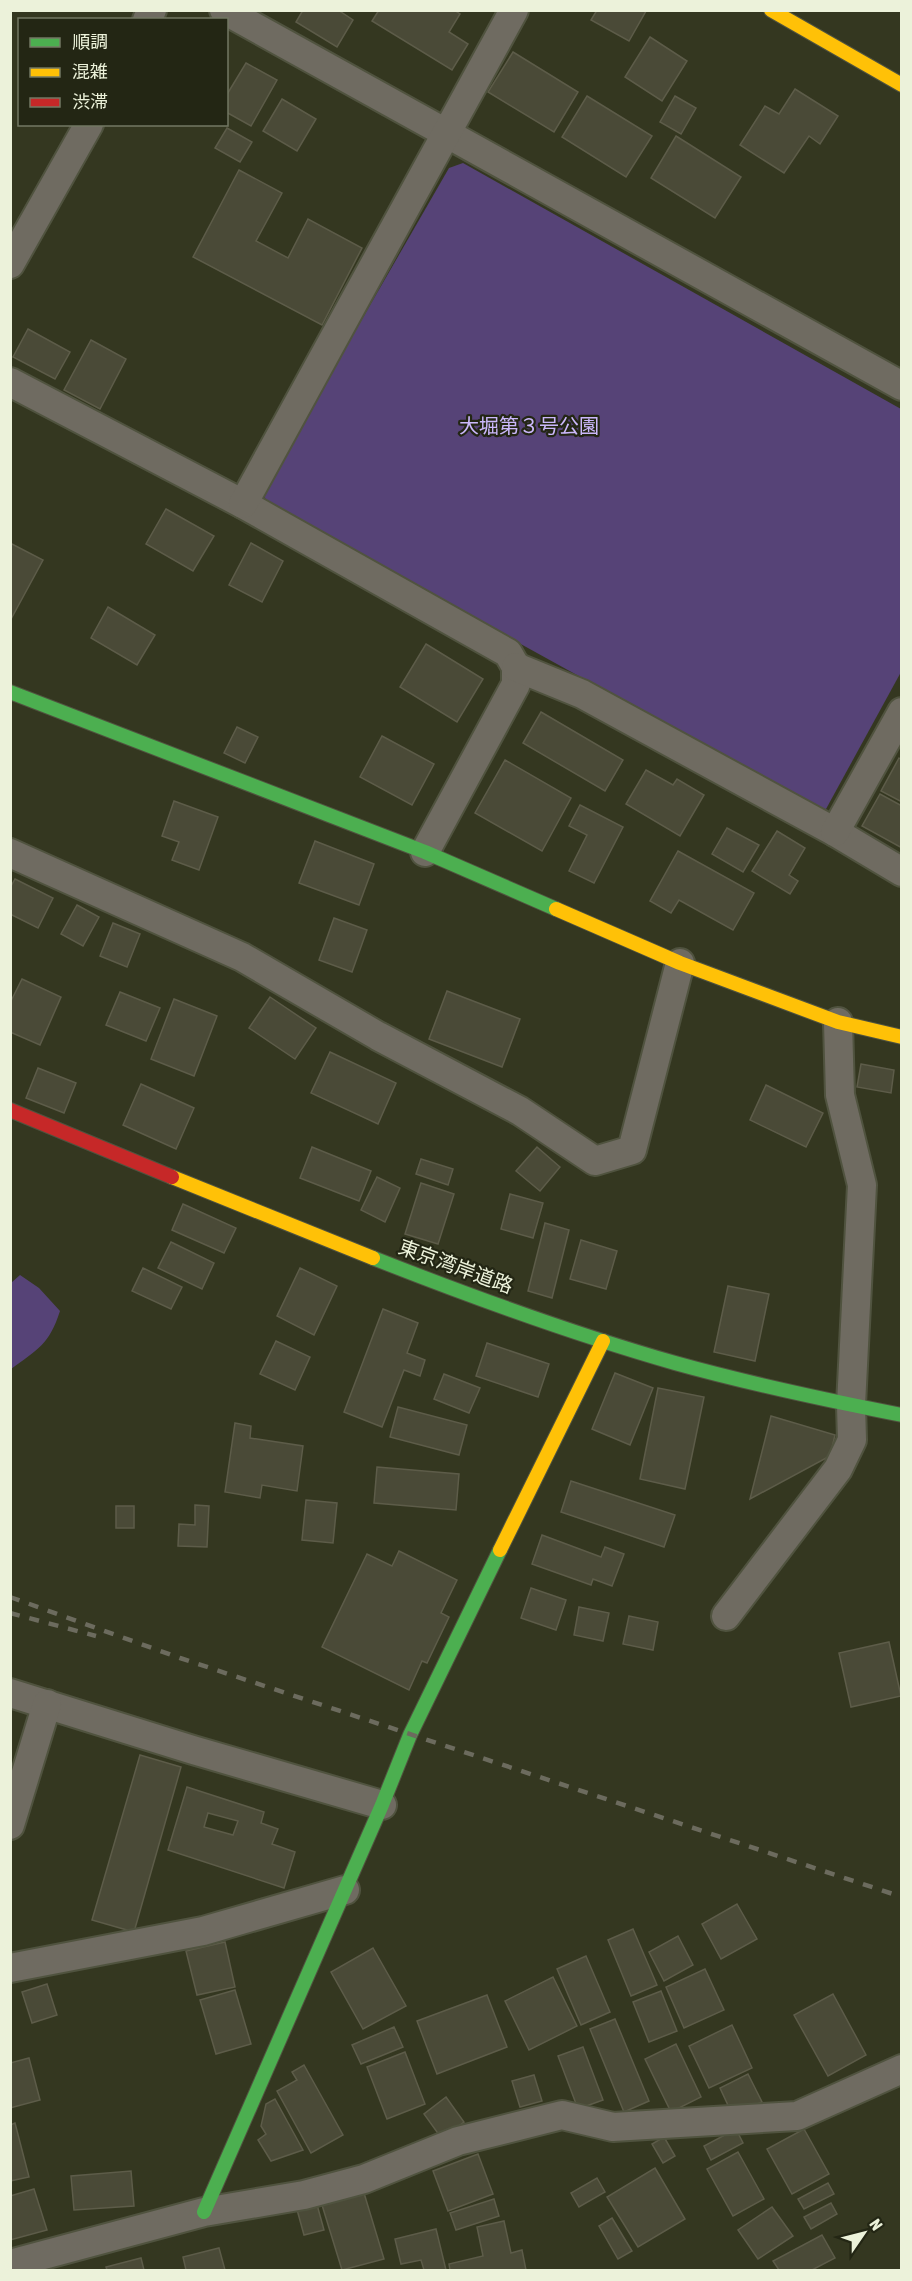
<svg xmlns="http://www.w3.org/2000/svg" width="912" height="2281" font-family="'Asap Condensed','Noto Sans JP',sans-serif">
<rect width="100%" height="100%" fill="#343720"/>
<g fill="#564377">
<polygon points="463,163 901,409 901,672 826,809 818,808 267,504 263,491 449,168"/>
<path d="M20,1275L39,1288L60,1311C49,1345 38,1349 11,1369V1283Z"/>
</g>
<g fill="#4a4a37" stroke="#5d5c49" stroke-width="1.5" fill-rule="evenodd">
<polygon points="303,10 338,10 353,20 337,47 296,22"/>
<polygon points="379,10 454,10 460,14 449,32 468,44 452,70 372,21"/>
<polygon points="597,10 646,10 646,11 629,41 591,20"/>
<polygon points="650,37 687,61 662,101 625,77"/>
<polygon points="513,52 578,92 554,132 488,92"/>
<polygon points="246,63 277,80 251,126 226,112 226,96"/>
<polygon points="795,89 838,116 820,144 809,136 784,173 740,145 765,106 779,114"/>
<polygon points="587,96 652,136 626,177 562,137"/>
<polygon points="675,96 696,108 681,134 660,122"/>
<polygon points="282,99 316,119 297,151 263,131"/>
<polygon points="227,128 252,142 240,162 215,148"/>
<polygon points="676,136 741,177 715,218 651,178"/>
<polygon points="239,170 282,193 256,241 288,258 308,219 362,248 322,325 193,257"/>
<polygon points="28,329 70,352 55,379 13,357"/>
<polygon points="91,340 126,359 100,409 64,390"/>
<polygon points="166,509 214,536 193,571 146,544"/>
<polygon points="10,543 43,560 10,621"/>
<polygon points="251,543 283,561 262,602 229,585"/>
<polygon points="108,607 155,635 137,665 91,638"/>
<polygon points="426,644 483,679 457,722 400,687"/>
<polygon points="541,712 623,760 605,791 523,743"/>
<polygon points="237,727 258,737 245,763 224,753"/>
<polygon points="382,736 434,764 412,805 360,777"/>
<polygon points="899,758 902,760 902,802 881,791"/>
<polygon points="505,760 571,798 542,851 475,813"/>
<polygon points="646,770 673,785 677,779 704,795 680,836 626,804"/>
<polygon points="880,794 902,806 902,848 862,826"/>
<polygon points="174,801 218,817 199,870 172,860 179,842 162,836"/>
<polygon points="580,805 623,827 594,883 569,871 587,835 569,826"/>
<polygon points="727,828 759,845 743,872 712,854"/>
<polygon points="777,831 805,848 789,875 798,881 790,894 752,871"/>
<polygon points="315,841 374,864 359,905 299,883"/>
<polygon points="678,851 754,893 733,930 679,900 671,913 650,901"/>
<polygon points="15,879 53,898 38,928 10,914 10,888"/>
<polygon points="77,905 99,917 83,946 61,934"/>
<polygon points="334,918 367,930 352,972 319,960"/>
<polygon points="113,923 140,934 127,967 100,956"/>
<polygon points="22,979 61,997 40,1045 10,1032 10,1003"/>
<polygon points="447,991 520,1019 502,1067 429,1039"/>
<polygon points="120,992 160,1008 146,1041 106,1025"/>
<polygon points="270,997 316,1028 295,1059 249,1028"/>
<polygon points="174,999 217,1016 194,1076 151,1059"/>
<polygon points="330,1052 396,1083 378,1124 311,1093"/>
<polygon points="861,1064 894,1070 891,1093 857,1087"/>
<polygon points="38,1068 76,1083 64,1113 26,1098"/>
<polygon points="141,1084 194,1108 176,1149 123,1125"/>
<polygon points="766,1085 823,1113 806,1147 750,1120"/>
<polygon points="312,1147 371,1171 359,1201 300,1178"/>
<polygon points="537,1147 560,1167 540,1191 516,1171"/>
<polygon points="421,1159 453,1169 448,1185 416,1174"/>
<polygon points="377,1177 400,1188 385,1222 361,1210"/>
<polygon points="421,1183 454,1194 438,1244 405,1234"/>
<polygon points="510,1194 543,1203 533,1238 501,1229"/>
<polygon points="183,1204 236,1228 224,1253 172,1230"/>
<polygon points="545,1223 569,1230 552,1298 528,1291"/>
<polygon points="581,1240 617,1251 606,1289 570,1279"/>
<polygon points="171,1242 214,1263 202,1289 158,1268"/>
<polygon points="143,1268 182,1287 171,1309 132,1291"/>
<polygon points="300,1268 337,1286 314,1335 277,1316"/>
<polygon points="728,1286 769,1294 755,1361 714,1352"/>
<polygon points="383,1309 418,1323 407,1353 425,1360 420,1376 404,1370 382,1427 344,1412"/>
<polygon points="276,1341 310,1357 295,1390 260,1374"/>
<polygon points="487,1343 549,1364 538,1397 476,1376"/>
<polygon points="615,1373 653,1388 630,1445 592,1429"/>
<polygon points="444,1374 480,1388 469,1413 434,1399"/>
<polygon points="658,1388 704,1397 685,1489 640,1479"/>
<polygon points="398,1407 467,1425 459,1455 390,1437"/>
<polygon points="771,1416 835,1435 830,1456 750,1499"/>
<polygon points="235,1423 251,1426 250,1438 303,1446 297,1491 262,1485 260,1498 225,1492"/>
<polygon points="377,1467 459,1474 456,1510 374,1503"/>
<polygon points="571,1481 675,1515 664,1547 561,1512"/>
<polygon points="306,1500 337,1503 333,1543 302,1540"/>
<polygon points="195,1505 209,1506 207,1547 178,1546 179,1524 195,1525"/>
<rect x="116" y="1506" width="18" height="22"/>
<polygon points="542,1535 601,1557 605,1547 624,1554 612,1586 593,1579 591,1585 532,1564"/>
<polygon points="399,1551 457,1580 441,1613 449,1617 427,1663 422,1661 409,1690 322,1647 367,1554 392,1566"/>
<polygon points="531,1588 566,1600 556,1630 521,1618"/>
<polygon points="579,1607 609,1613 603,1641 574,1635"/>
<polygon points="629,1616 658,1622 653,1650 623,1644"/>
<polygon points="889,1642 901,1696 851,1707 839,1653"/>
<polygon points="140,1755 181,1767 134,1932 92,1920"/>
<path d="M187,1787L264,1812L261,1823L278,1829L272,1844L295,1852L284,1888L168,1850ZM208,1813L238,1821L233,1835L204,1827Z"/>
<polygon points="737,1904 757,1939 721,1959 702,1924"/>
<polygon points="633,1929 657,1985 631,1996 608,1940"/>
<polygon points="678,1936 693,1965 664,1981 649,1952"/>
<polygon points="225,1942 235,1987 197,1995 186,1951"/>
<polygon points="373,1948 406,2006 363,2029 331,1972"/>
<polygon points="586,1956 610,2012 581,2025 557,1969"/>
<polygon points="705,1969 724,2010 684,2028 666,1987"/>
<polygon points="553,1977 577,2026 529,2050 505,2001"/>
<polygon points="47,1984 57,2015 32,2023 22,1992"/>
<polygon points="235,1990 251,2044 216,2054 200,2000"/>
<polygon points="661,1991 677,2031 649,2042 633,2002"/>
<polygon points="833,1994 866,2055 828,2076 794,2015"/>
<polygon points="487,1995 507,2047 437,2074 417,2021"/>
<polygon points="615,2019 649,2101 624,2112 590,2029"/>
<polygon points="732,2025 752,2068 709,2088 689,2046"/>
<polygon points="394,2027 403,2047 361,2064 352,2045"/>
<polygon points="676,2044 701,2097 671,2112 645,2059"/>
<polygon points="583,2047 603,2100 578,2109 558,2056"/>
<polygon points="405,2052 425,2104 387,2119 367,2067"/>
<polygon points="29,2058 40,2100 10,2108 10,2063"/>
<polygon points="304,2065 343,2135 311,2153 277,2091 297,2080 292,2072"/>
<polygon points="748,2074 762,2102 733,2116 720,2088"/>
<polygon points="534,2075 542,2101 520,2107 512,2081"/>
<polygon points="446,2097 464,2122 442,2139 424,2114"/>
<polygon points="275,2099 303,2150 271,2161 258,2140 266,2134 261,2126 266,2104"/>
<polygon points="15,2123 29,2177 10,2181 10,2125"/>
<polygon points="736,2129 743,2143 711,2160 704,2146"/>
<polygon points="804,2129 829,2174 792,2194 767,2149"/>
<polygon points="664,2137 675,2156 663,2163 652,2144"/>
<polygon points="738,2152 764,2199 733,2216 707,2169"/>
<polygon points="478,2154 493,2194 448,2211 433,2171"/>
<polygon points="655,2168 685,2219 638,2247 607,2197"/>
<polygon points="131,2171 134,2206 74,2210 71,2176"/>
<polygon points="597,2178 605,2192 579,2207 571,2193"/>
<polygon points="828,2183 834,2194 804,2209 798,2199"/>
<polygon points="34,2189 47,2230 10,2240 10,2196"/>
<polygon points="364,2193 384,2259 342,2270 322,2205"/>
<polygon points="494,2199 499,2216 456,2230 450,2213"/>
<polygon points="316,2201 324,2230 304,2235 296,2206"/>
<polygon points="831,2203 837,2214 811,2229 804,2217"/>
<polygon points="772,2207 793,2236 758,2259 738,2230"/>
<polygon points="612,2218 632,2251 618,2259 599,2226"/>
<polygon points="504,2221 511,2253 522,2250 526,2270 450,2270 449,2264 483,2256 477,2227"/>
<polygon points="436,2229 446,2270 424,2270 421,2260 401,2264 395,2239"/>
<polygon points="822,2235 835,2258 812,2270 779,2270 773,2261"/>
<polygon points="219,2248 225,2270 186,2270 183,2257"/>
<polygon points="141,2258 144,2270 107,2270 106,2267"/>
</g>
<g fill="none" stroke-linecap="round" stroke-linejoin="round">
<g stroke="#50533f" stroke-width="32">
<g id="street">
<polyline points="224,10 902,386"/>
<polyline points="147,20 152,10"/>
<polyline points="10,264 89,124"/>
<polyline points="10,382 243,504 508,653 516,667 516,684 425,852"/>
<polyline points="243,504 514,10"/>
<polyline points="516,667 582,694 835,832 902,872"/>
<polyline points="835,832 902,712"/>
<polyline points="10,853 242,957 378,1036 520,1111 595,1161 632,1150 680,963"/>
<polyline points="726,1616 838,1469 852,1440 851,1405 862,1185 840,1095 838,1022"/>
<polyline points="10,1693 193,1750 382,1805"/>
<polyline points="10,1825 47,1704"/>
<polyline points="10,1968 203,1931 345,1890"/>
<polyline points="10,2264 204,2212 304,2195 364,2179 458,2141 562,2115 613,2127 797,2116 902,2069"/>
</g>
</g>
<g stroke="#50533f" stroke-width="16">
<g id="fast">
<polyline points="10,692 425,852 556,909"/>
<path d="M373,1258C472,1297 573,1334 675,1363C750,1384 826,1400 902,1415"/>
<polyline points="204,2212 382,1805 410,1735 500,1550"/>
</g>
</g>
<g stroke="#50533f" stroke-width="16">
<g id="slow">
<polyline points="771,10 902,85"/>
<polyline points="556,909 680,963 838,1022 902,1037"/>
<polyline points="172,1177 373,1258"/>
<polyline points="500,1550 603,1341"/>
</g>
</g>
<g stroke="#50533f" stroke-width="16">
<polyline id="jam" points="10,1110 172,1177"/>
</g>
<use href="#street" stroke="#6f6b61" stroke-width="28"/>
<use href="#fast" stroke="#4caf50" stroke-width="14"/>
<use href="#slow" stroke="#ffc107" stroke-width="14"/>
<use href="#jam" stroke="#c62828" stroke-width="14"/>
<g stroke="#6c6b5e" stroke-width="4.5" stroke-dasharray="10 10" stroke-linecap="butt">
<polyline points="10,1597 180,1658 902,1897"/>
<polyline points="10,1613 96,1636"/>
</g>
</g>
<g text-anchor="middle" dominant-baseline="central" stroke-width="4.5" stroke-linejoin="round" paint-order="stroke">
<g font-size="20" fill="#cbb8fb" stroke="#232614">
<text x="529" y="425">大堀第３号公園</text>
</g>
<g font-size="20" fill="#ecf2da" stroke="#232614">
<text transform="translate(456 1266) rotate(20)">東京湾岸道路</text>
</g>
</g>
<rect width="912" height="2281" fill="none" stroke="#ecf2da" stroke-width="24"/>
<rect x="18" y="18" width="210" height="108" fill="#232614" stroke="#737863" stroke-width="1.5"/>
<rect x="30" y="38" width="30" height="9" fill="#4caf50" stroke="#737863" stroke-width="1.5"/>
<text x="72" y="48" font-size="18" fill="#ecf2da">順調</text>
<rect x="30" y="68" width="30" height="9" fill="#ffc107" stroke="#737863" stroke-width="1.5"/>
<text x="72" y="78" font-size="18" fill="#ecf2da">混雑</text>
<rect x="30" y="98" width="30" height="9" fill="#c62828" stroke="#737863" stroke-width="1.5"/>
<text x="72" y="108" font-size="18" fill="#ecf2da">渋滞</text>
<g transform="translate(864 2233) rotate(55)" stroke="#232614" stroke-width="4.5" paint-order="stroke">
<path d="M0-4.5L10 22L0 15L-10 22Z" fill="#ecf2da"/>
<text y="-9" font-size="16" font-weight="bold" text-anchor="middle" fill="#ecf2da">N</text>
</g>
</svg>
